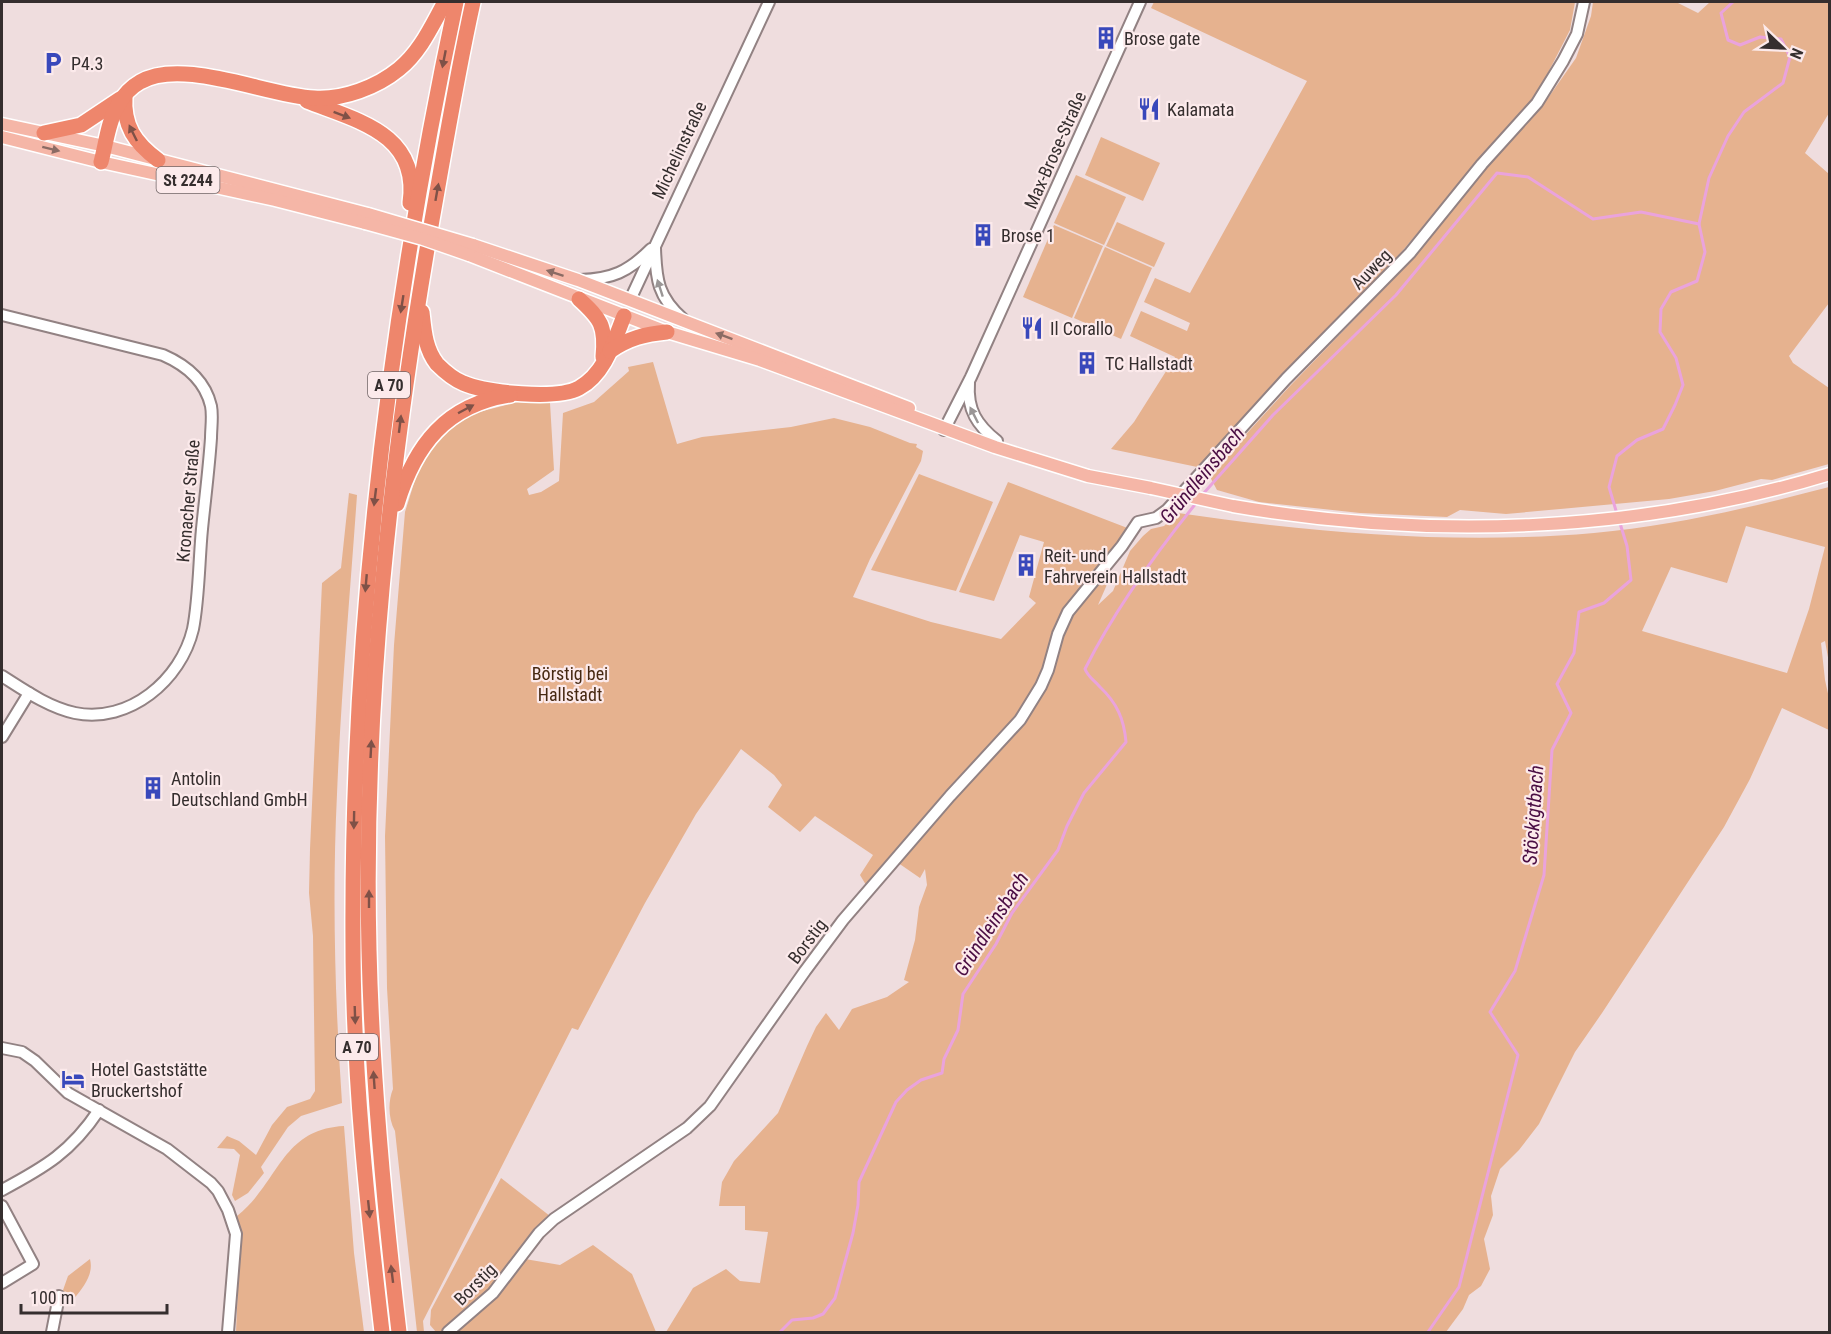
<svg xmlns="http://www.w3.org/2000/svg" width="1831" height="1334" font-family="'Roboto Condensed',sans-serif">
<rect width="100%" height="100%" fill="#efddde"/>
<g fill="#e6b28f" fill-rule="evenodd">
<polygon points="1154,2 1575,2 1570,30 1534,100 1478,162 1387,269 1202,468 1111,449 1134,422 1175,357 1130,336 1141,311 1187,331 1190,323 1144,302 1155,278 1190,293 1307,81 1151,8"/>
<polygon points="1593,2 1676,2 1698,13 1710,2 1829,2 1829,113 1805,153 1829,174 1829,303 1789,356 1793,363 1829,388 1829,464 1772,480 1761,479 1715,491 1669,499 1506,514 1460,510 1447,517 1360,513 1259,502 1217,490 1209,475 1289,387 1410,262 1486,168 1548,98 1576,58 1591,16"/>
<polygon points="1101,137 1160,163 1143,201 1085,175"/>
<polygon points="1076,175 1126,197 1104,245 1054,223"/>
<polygon points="1117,222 1165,243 1154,267 1106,246"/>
<polygon points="1054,225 1103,246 1072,318 1023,297"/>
<polygon points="1105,247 1152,268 1121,339 1074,318"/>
<path d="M653,362L677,444L702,437L791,427L834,418L870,427L910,443L917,444L916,447L923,451L921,461L870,559L853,597L931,622L1001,639L1036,603L1029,597L1044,542L1020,535L994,601L959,592L1008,482L1130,529L1074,601C1059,608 1050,633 1049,649L1062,636L1076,609L1104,575L1112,573L1098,605L1113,591L1130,551L1143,536L1151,529L1164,526L1178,513C1315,533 1456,545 1594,533C1673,526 1752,507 1829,487V663L1825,641L1821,643L1825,680L1829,698V730L1782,708L1750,779L1724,827L1602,1013L1575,1052L1539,1124L1519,1150L1500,1169L1491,1196L1493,1215L1484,1239L1490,1269L1481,1286L1469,1295L1463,1309L1446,1332H666L693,1288L726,1269L740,1281L760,1283L768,1232L745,1230V1206H719L722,1182L734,1161L778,1113L807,1046L816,1027L826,1013L839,1030L852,1009L887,997L909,982L904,980L915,940L919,907L927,885L925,869L920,878L891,858L866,885L860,875L873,855L815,816L800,832L768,807L782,785L774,775L741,749L696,814L645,903L578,1030L572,1028L423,1321L424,1332H417L395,1131C388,1119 388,1101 393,1089L387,988L385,836L394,645L405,512L419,467L432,446L455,425L475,413L518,402L550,403L554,470L527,489L529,495L541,492L559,481L563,413L594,402L629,371L628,367ZM1746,526L1825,547L1809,609L1787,673L1642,631L1671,567L1727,583Z"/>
<polygon points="919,474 993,502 956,591 871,570"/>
<path d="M349,493L357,495C350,595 341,694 337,794C332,897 335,1001 342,1103L301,1116L288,1127L261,1167L264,1173L248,1193L235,1201L232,1195L240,1155L234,1149L217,1148L227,1136L239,1141L256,1155L272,1125L287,1107L310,1099L315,1091L313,936L309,893L310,849L322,583L341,568Z"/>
<path d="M344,1126L354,1253L364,1332H236L240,1241L237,1216C279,1183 281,1129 344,1126Z"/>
<polygon points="501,1178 550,1216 506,1274 447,1330 436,1332 430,1325 431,1310"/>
<polygon points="593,1245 632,1274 656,1332 455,1332 525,1259 560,1265"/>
<path d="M90,1259C94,1275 83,1287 74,1299L62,1293L68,1276Z"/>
</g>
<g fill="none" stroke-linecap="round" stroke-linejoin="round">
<g stroke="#eaa3dc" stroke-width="3">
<polyline points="1203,494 1273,415 1396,295 1497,173 1528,177 1593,219 1641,212 1699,224"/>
<polyline points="1617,514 1609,487 1617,456 1637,440 1663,429 1675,405 1683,385 1676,358 1660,332 1661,309 1671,292 1697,281 1705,252 1699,224 1709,178 1728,136 1744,112 1783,83 1790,57 1781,39 1760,37 1740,45 1728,40 1721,13 1733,2"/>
<path d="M780,1332L792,1320L813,1318L823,1314L835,1298L853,1233L858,1205L859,1182L896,1102L907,1090L921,1080L942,1073L944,1059L958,1030L963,994L996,944L1012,913L1058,850L1067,826L1084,793L1126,742C1124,719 1117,703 1100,687C1094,680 1088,677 1085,669C1115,609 1155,554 1197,502"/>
<polyline points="1428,1332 1459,1287 1518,1055 1490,1012 1515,971 1544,875 1552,750 1571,713 1557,684 1574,653 1579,612 1604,603 1631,580 1627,546 1619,520"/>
</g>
<g stroke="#928283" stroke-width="14">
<g id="minor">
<path d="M655,248C656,280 658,297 683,319"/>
<path d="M580,280C612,279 628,272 651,249"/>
<polyline points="630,300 769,2"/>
<path d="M2,315L163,355C186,365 205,380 211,406C213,416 211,428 211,438C209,468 205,499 202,529C199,560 199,599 193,629C181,680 129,724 75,713C48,707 24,690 2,676"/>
<path d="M969,383C967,410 977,425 997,441"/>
<polyline points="944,430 971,377 1140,2"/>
<polyline points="2,737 29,693"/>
<polyline points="2,1048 22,1052 35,1061 68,1093 167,1149 211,1183 218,1191 228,1210 236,1234 228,1332"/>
<path d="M2,1190C45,1167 71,1152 99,1110"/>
<polyline points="2,1206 33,1264 2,1283"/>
<polyline points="52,1332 59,1296"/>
<polyline points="448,1332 493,1293 539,1233 554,1219 687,1128 710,1106 805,971 843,920 950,796 1020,720 1041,686 1048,670 1058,634 1068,612 1122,546 1138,522 1156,518 1167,510 1286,379 1410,253 1482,164 1537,103 1563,61 1577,34 1584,2"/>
</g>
</g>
<g stroke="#fff" stroke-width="15">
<g id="major">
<polyline points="2,124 105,146 368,214"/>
<polyline points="2,137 101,162 275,200 365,223"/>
<polyline points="473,245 578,280 909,408"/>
<polyline points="469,255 667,332 760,360 995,447 1088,476 1151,488"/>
<path d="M1233,506C1431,540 1637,533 1830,474"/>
</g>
</g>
<g stroke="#fff" stroke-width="18">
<g id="highway">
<path d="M125,96C123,126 135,143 158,160"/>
<path d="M307,101C358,121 420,134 410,203"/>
<polyline points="44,133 81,125 120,99"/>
<path d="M101,162C106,144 108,121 118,105C123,96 131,87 140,82C182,57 268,96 314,98C343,100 377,87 399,69C421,51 432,25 445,2"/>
<path d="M579,299C601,319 606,326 603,357"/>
<path d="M422,312C424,330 425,349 437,364C444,371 453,379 463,383C486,393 557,400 579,388C605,374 614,341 624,316"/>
<path d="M610,351C629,338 645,334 667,332"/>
<path d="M397,504C415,445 446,405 510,395"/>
<path d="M382,1332C367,1204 353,1073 353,943C351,625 390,312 456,2"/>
<path d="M399,1332C384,1205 372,1078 369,950C363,704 390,462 432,220C445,147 457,74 473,2"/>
</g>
</g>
<use href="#minor" stroke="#fff" stroke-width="10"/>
<use href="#major" stroke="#f5b6a7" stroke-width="12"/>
<use href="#highway" stroke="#ee866c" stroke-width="15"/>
<g stroke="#fff" stroke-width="15" stroke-linecap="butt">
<g id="major-bridge">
<polyline points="368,214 473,245"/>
<polyline points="365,223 423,239 469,255"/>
<polyline points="1151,488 1233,506"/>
</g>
</g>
<use href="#major-bridge" stroke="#f5b6a7" stroke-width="12"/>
</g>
<defs><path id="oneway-solid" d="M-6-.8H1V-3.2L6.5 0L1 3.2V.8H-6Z" transform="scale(1.5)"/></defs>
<g fill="#7f5147">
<use href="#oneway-solid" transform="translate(444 59) rotate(101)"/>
<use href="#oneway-solid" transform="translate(342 115) rotate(21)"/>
<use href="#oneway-solid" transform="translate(133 133) rotate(-116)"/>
<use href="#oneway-solid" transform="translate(437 192) rotate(-80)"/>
<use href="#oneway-solid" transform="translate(402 304) rotate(99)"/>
<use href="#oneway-solid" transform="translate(466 409) rotate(-28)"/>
<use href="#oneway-solid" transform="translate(400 424) rotate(-83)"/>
<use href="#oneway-solid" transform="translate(375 497) rotate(97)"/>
<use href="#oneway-solid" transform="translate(366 583) rotate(95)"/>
<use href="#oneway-solid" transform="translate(371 749) rotate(-87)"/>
<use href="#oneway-solid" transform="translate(354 820) rotate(91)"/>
<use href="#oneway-solid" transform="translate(369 899) rotate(-90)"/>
<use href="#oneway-solid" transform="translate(355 1015) rotate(88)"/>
<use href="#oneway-solid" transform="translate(374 1080) rotate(-94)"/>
<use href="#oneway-solid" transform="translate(369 1209) rotate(84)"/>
<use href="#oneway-solid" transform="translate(392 1274) rotate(-97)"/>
</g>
<g fill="#8b6b64">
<use href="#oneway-solid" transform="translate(51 149) rotate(14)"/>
<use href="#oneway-solid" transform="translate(555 273) rotate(-162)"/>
<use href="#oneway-solid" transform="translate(724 336) rotate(-160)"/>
</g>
<g fill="#9a9696">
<use href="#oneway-solid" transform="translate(660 288) rotate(-108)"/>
<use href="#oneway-solid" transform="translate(974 415) rotate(-117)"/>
</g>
<defs>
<g id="building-bare" transform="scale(1.8)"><path d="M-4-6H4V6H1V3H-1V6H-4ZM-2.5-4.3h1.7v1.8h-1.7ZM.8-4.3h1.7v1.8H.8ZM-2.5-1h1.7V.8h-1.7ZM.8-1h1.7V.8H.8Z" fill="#3948bb" stroke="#fceaeb" stroke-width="2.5" paint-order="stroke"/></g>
<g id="parking-bare" transform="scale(1.8)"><path d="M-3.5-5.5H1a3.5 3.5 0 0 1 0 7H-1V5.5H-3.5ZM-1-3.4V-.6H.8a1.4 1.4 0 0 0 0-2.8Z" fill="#3948bb" stroke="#fceaeb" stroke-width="2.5" paint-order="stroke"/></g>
<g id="restaurant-bare" transform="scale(1.8)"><path d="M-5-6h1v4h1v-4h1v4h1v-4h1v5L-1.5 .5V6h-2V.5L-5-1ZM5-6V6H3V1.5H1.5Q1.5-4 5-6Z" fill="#3948bb" stroke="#fceaeb" stroke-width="2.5" paint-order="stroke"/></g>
<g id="hotel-bare" transform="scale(1.8)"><path d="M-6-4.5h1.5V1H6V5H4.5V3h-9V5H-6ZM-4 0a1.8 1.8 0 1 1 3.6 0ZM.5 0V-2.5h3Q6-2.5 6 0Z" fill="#3948bb" stroke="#fceaeb" stroke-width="2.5" paint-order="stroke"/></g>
</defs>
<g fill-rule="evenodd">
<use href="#building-bare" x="1106" y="38"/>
<use href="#parking-bare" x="53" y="63"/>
<use href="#restaurant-bare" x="1149" y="109"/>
<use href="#building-bare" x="983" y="235"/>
<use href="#restaurant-bare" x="1032" y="328"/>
<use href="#building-bare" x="1087" y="363"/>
<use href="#building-bare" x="1026" y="565"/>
<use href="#building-bare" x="153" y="788"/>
<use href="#hotel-bare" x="73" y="1079"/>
</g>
<g text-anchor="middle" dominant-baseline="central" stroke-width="4.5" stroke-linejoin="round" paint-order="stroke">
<g fill="#fceaeb" stroke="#716667" stroke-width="1.5">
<rect x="156.5" y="167" width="63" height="26" rx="4.5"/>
<rect x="368" y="372" width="42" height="26" rx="4.5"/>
<rect x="336" y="1034" width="42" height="26" rx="4.5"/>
</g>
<g font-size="16" font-weight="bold" fill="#352e2e">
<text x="188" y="180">St 2244</text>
<text x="389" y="385">A 70</text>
<text x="357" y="1047">A 70</text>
</g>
<g font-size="18" fill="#352e2e" stroke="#fceaeb" text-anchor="start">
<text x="1124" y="38">Brose gate</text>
<text x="71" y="63">P4.3</text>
<text x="1167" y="109">Kalamata</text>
<text x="1001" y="235">Brose 1</text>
<text x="1050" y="328">Il Corallo</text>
<text x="1105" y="363">TC Hallstadt</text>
<text x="1044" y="555">Reit- und<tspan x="1044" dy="21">Fahrverein Hallstadt</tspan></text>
<text x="171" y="778">Antolin<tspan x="171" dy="21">Deutschland GmbH</tspan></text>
<text x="91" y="1069">Hotel Gaststätte<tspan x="91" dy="21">Bruckertshof</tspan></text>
</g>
<g font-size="18" fill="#352e2e" stroke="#fceaeb">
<text transform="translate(679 150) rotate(-65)">Michelinstraße</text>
<text transform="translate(1055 150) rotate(-66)">Max-Brose-Straße</text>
<text transform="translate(1371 269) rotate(-46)">Auweg</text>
<text transform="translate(188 501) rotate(-85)">Kronacher Straße</text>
<text transform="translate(807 941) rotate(-53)">Borstig</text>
<text transform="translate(475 1284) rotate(-45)">Borstig</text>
</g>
<g font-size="18" fill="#462811" stroke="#fceaeb">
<text x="570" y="673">Börstig bei<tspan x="570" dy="21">Hallstadt</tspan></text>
</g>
<g font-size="20" font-style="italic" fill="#4a0d43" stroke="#fceaeb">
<text transform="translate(1202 475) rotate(-50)">Gründleinsbach</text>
<text transform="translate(1533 815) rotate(-86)">Stöckigtbach</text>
<text transform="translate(991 924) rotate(-57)">Gründleinsbach</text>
</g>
</g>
<rect width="1831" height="1334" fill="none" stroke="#352e2e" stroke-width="6"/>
<g transform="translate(1783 48) rotate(113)" stroke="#fceaeb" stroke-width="4.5" paint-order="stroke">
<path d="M0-4.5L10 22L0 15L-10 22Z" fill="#352e2e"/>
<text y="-9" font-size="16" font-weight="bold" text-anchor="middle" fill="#352e2e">N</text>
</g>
<path d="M21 1304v9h146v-9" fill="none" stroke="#352e2e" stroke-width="3"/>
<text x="30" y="1304" font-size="18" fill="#352e2e" stroke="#fceaeb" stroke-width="4.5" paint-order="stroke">100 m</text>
</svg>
